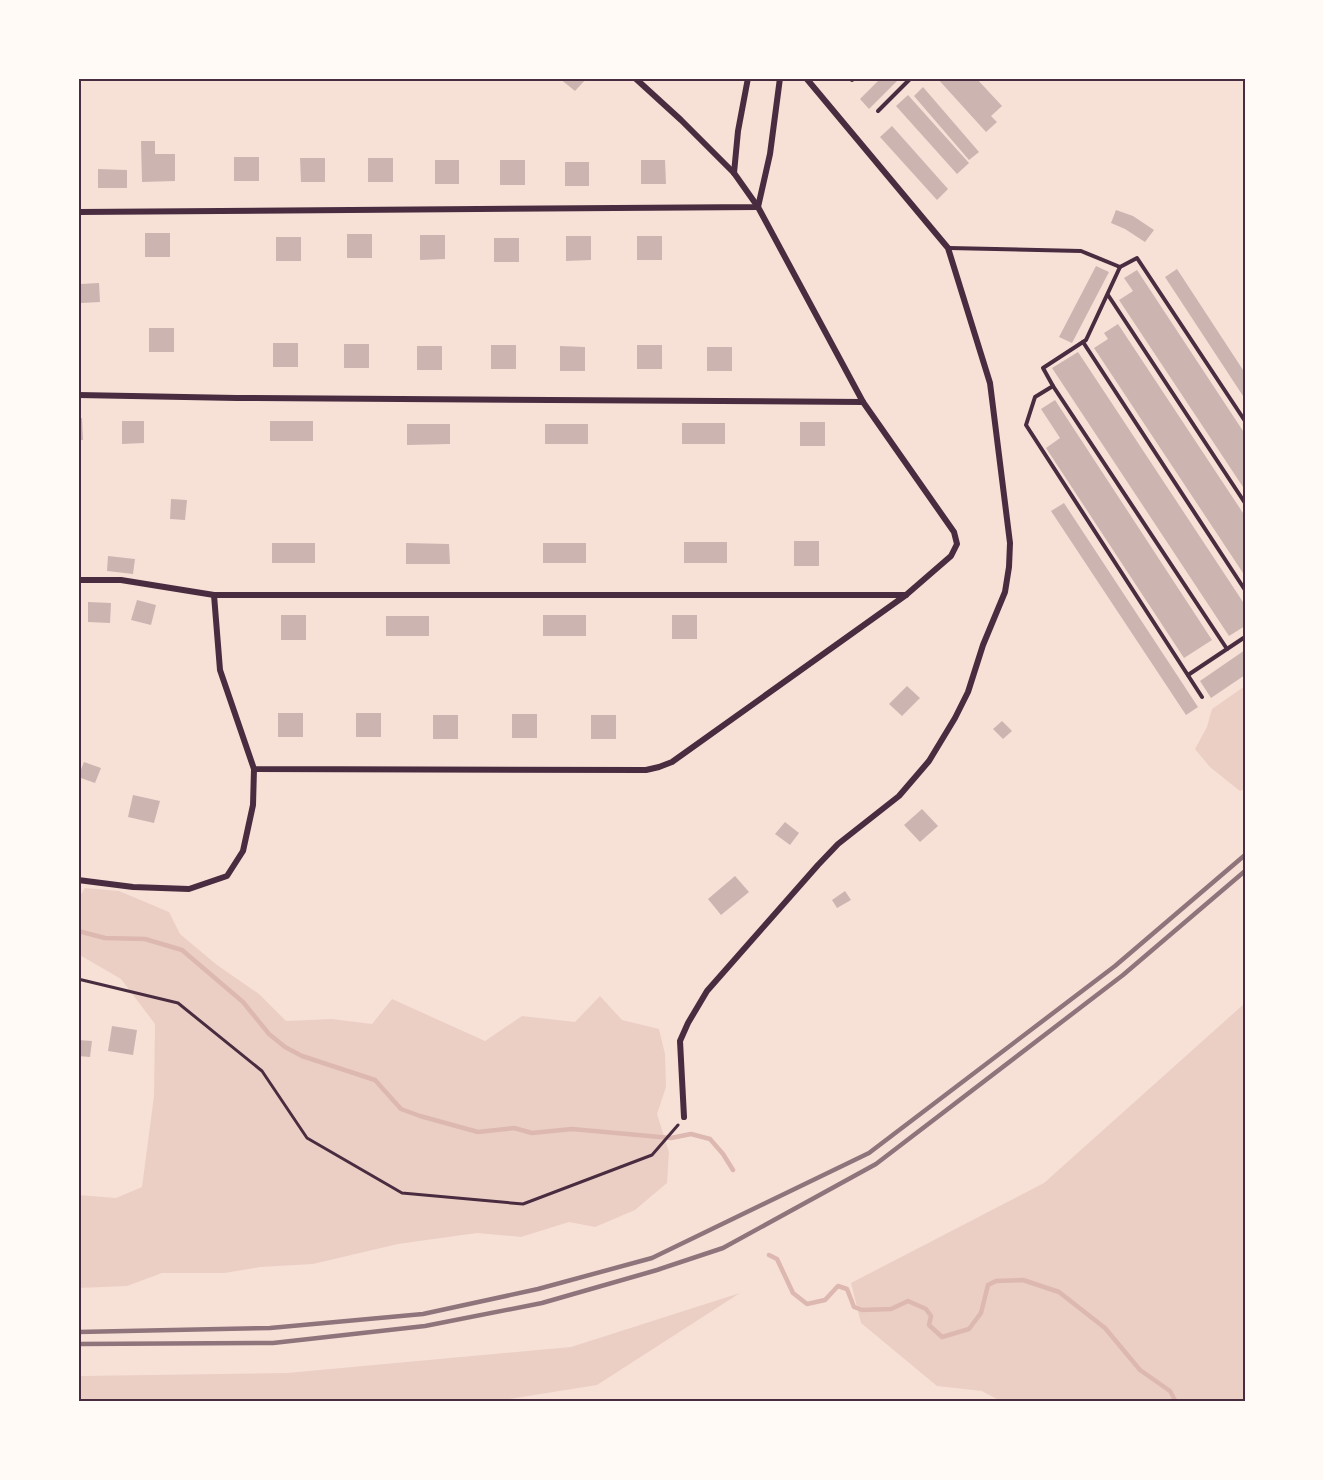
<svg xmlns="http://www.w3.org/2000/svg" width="1323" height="1480" font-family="Roboto,sans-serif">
<rect width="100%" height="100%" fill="#f7e1d7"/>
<g fill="#ebcfc5">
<polygon points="1245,686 1245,789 1240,791 1210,767 1195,749 1207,727 1212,709"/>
<polygon points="85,888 119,891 169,912 180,934 217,965 259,994 286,1021 332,1019 372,1024 392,999 485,1041 522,1016 575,1022 600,996 622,1020 659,1029 665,1054 666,1087 657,1114 669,1152 667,1183 635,1210 595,1227 569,1222 521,1237 477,1233 398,1244 313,1264 260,1267 225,1273 162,1273 127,1286 78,1288 78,1195 116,1198 142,1187 154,1096 155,1024 121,979 78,954 78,899"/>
<polygon points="1245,1003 1245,1402 1002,1402 982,1391 937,1386 861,1323 851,1283 1044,1183"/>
<polygon points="740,1293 597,1385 490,1402 78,1402 78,1376 287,1373 571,1347"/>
</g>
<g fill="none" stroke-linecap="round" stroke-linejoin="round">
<g stroke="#dcb8b0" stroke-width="4.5">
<polyline points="78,931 105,938 145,939 182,950 243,1002 269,1034 285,1047 302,1056 375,1080 401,1109 420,1116 478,1132 514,1128 532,1133 572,1129 671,1138 691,1134 710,1139 723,1154 733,1170"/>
<polyline points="769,1255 777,1259 793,1293 807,1304 825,1300 838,1286 847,1289 854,1307 862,1310 891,1309 908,1301 926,1309 931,1316 929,1325 942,1337 969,1329 981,1313 988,1285 996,1281 1023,1280 1059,1292 1105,1328 1140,1370 1170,1391 1176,1402"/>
</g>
</g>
<g fill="#ccb4b1">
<polygon points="559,78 587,78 575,91"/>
<polygon points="881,78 900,78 869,109 860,99"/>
<polygon points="937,78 976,78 1002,106 991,116 997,122 986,132"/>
<polygon points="923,87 979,152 969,160 914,96"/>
<polygon points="908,95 969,163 957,174 896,106"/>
<polygon points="892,126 948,189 937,200 880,137"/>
<polygon points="141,141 155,141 155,154 175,154 175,181 142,182"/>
<rect x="234" y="157" width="25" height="24"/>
<polygon points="300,158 325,158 325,182 301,182"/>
<rect x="368" y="158" width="25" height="24"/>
<rect x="435" y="160" width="24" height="24"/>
<rect x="500" y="160" width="25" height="25"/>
<polygon points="641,160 665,160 666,184 641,184"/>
<rect x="565" y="162" width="24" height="24"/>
<polygon points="98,169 127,170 127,188 98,188"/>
<polygon points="1116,210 1133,216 1154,230 1145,242 1125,229 1111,223"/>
<rect x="145" y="233" width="25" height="24"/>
<rect x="347" y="234" width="25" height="24"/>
<polygon points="420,235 445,235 445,259 420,260"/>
<polygon points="566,236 591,236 591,260 566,261"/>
<rect x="637" y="236" width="25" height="24"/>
<rect x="276" y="237" width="25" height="24"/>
<rect x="494" y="238" width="25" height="24"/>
<polygon points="1096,266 1109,272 1072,343 1059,337"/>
<polygon points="1177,269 1245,373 1245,399 1165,277"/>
<polygon points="1137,270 1245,434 1245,490 1119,300 1133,291 1124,278"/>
<polygon points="99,283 100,302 81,303 81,284"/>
<polygon points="1118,324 1245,516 1245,576 1094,348 1108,339 1104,333"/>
<rect x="149" y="328" width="25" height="24"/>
<rect x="273" y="343" width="25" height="24"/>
<rect x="344" y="344" width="25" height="24"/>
<rect x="491" y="345" width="25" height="24"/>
<rect x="637" y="345" width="25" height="24"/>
<rect x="417" y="346" width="25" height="24"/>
<polygon points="560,346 585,347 585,371 560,371"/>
<rect x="707" y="347" width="25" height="24"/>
<polygon points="1078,352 1245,605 1245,626 1229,636 1052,368"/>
<polygon points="1055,400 1212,640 1184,658 1046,448 1060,438 1041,409"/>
<polygon points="78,418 82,418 83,440 78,440"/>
<polygon points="122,421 144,421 144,443 122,444"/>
<rect x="270" y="421" width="43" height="20"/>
<rect x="800" y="422" width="25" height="24"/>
<rect x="682" y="423" width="43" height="21"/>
<polygon points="407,424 450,424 450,444 407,445"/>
<rect x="545" y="424" width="43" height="20"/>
<polygon points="171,499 187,500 185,520 170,519"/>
<polygon points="1064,503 1198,707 1186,715 1051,511"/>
<rect x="794" y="541" width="25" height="25"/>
<rect x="684" y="542" width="43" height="21"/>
<rect x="272" y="543" width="43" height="20"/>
<polygon points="406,543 449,544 450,564 406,564"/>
<rect x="543" y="543" width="43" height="20"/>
<polygon points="108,556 135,559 133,574 107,571"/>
<polygon points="137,600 156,605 151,625 131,620"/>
<polygon points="88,602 111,603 110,623 88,622"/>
<rect x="281" y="615" width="25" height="25"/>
<rect x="543" y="615" width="43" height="21"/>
<rect x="672" y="615" width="25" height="24"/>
<rect x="386" y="616" width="43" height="20"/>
<polygon points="1245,650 1245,675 1211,698 1200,681"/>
<polygon points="907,686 920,698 902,716 889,704"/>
<rect x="278" y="713" width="25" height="24"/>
<rect x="356" y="713" width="25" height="24"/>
<rect x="512" y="714" width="25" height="24"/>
<rect x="433" y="715" width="25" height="24"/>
<rect x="591" y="715" width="25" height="24"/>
<polygon points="1002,721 1012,731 1003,739 993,729"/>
<polygon points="84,762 101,768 95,783 78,777"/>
<polygon points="133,795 160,801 154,823 128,817"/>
<polygon points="922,809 938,826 920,842 904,825"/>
<polygon points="785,822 799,833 790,845 775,834"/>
<polygon points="735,876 749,892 721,915 708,899"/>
<polygon points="845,891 851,900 837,908 832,900"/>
<polygon points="112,1026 137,1030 133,1055 108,1051"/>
<polygon points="78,1040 92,1041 90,1057 78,1056"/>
</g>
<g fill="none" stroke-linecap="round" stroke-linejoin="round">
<polyline stroke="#4a2c40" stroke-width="3" points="78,979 178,1003 262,1071 307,1138 402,1193 523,1204 652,1155 678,1125"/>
<g stroke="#4a2c40" stroke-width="4">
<polyline points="852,80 852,78"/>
<polyline points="878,111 911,78"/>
<polyline points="1245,239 1245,264"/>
<polyline points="949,248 1081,251 1120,267"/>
<polyline points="1108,295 1245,503"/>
<polyline points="1083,342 1245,590"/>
<polyline points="1053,386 1227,649"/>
<polyline points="1188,675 1245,637"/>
<polyline points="1202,697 1026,425 1035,397 1053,386 1043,368 1086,340 1120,267 1137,258 1245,421"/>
</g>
<g stroke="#4a2c40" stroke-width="6">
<polyline points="734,173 738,131 748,78"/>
<polyline points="78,212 758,207 770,154 780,78"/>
<polyline points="78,395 237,398 863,402"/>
<polyline points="78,580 121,580 214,595 906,595"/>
<polyline points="214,595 220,670 254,769 646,770 659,767 672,762 906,595 951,556 957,544 954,532 863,402 758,207 734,173 681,120 635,78"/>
<polyline points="78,880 133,887 189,889 227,876 243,851 253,805 254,769"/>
<polyline points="684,1117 680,1041 688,1023 707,991 818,865 838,844 899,796 929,761 955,718 968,692 983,645 1005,592 1009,567 1010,543 990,383 948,248 806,78"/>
</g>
<g stroke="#8f747c" stroke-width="4.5">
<polyline points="78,1332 270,1328 423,1314 538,1289 652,1258 869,1153 1115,966 1245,855"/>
<polyline points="78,1344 273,1343 425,1326 542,1303 657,1270 723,1248 876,1164 1123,975 1245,871"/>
</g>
</g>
<rect width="1323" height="1480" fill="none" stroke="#fffaf5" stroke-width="159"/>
<rect x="80" y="80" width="1164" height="1320" fill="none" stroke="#4a2c40" stroke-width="2"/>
</svg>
